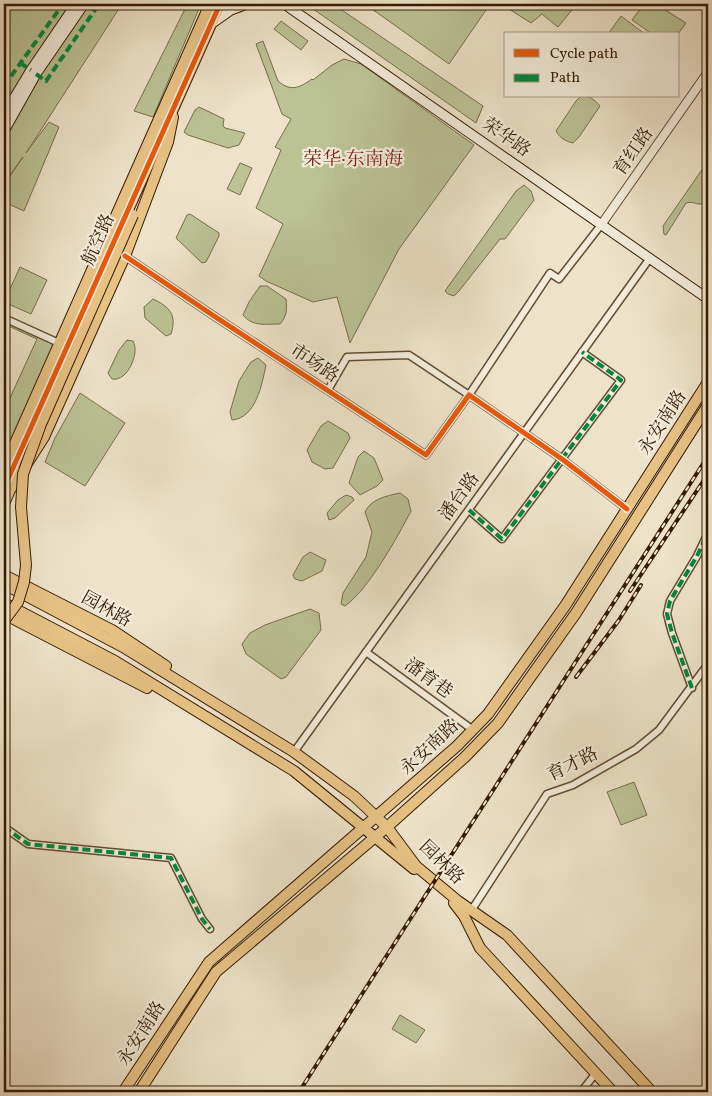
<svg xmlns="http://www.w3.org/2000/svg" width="712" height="1096" font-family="Vollkorn,'Noto Serif SC',serif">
<rect width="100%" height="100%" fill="#eee3ca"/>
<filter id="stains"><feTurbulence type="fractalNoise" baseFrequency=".004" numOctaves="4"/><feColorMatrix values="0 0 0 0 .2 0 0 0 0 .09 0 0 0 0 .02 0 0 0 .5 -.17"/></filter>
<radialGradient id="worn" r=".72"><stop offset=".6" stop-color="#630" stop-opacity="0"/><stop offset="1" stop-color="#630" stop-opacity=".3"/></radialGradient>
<g fill="#bbc395" stroke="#786e4a">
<polygon points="4,4 122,4 26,153 49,122 59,127 24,211 4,202 4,185 23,157 4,183"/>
<polygon points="178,4 201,4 153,117 134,111 186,7"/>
<polygon points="306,4 333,4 483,106 476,123"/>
<polygon points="365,4 477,4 486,10 449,64"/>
<polygon points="501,4 577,4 558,27 542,14 531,23"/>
<polygon points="644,4 656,4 686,23 678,34 652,34 632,20"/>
<polygon points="621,16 645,34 608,34"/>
<polygon points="281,21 308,41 301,50 274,29"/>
<path d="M263,41L278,81C291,92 299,88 312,79L313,80L332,65L344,59L361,64L474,145L399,249L350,343L337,297L313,302L266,281L259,276L283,224L256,208L281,150L275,147L291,119L282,114L256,44Z"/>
<path d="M581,96C590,96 594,99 600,106L579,137L573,143C565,141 560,138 556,131L576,101Z"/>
<polygon points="199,107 224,119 223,126 225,128 245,133 239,145 228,148 188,135 184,132 195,110"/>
<path d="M708,161V198C699,210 697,200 686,203L666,235L664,234L663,226Z"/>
<polygon points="240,163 252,168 240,195 227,189"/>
<polygon points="524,185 531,191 534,200 505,239 500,239 459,291 454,296 448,294 445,291 516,191"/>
<polygon points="190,214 219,233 219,236 206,262 202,263 176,238 187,215"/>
<polygon points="20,267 47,280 31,314 4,302"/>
<path d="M260,286H267L286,299C287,309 287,316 280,324C265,324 253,327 243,315L249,302Z"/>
<path d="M153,299C170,307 177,315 171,334L166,336L145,318L144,307Z"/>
<polygon points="4,318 59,343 4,468 4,411 37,339 4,324"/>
<path d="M127,340L133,341C140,352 128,382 112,379L108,373L119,350Z"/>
<path d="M258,358L266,365C262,384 256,418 232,420L230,412L239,381L251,362Z"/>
<polygon points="80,393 125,423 85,486 45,462 55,438"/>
<polygon points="328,421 348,433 350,438 333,468 325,469 312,462 307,450 321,426"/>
<polygon points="364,451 374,458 383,480 377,486 360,495 349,483 358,457"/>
<path d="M400,493L408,499L411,511C397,538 368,590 345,606L341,604L343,593L366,557L372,532L365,512C371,499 386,496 400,493Z"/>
<polygon points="346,495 352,497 354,500 335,518 329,520 327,513 338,500"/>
<polygon points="310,552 326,560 322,571 302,581 295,579 293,575 303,557"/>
<polygon points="310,609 319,613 321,630 286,677 281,679 246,654 242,644 250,633 265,625"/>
<polygon points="634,782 647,815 621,825 607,792"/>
<polygon points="400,1015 425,1030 416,1043 392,1029"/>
</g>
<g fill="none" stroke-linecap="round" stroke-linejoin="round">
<g stroke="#634c32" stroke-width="9">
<g id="minor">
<polyline points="125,256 214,316 426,455 469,395 562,459 627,509"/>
<polyline points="4,318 59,343"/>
<polyline points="328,390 347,357 409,355 469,395 550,273 559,279 601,225"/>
<polyline points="469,510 502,539 621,380 582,352"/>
<polyline points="366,652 473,730"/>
<polyline points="692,688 672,633 667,614 670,601 697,556 708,533"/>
<polyline points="294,752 650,258"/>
<polyline points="4,827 28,844 171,858 202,919 210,929"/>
<polyline points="471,911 547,794 573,785 636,749 659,730 708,664"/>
<polyline points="581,1092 596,1073"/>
</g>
</g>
<g stroke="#634c32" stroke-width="10">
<polyline id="tertiary" points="601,225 708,72"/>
</g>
<g stroke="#351a00" stroke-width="11">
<g id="secondary">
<polyline points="279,4 285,4 290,8 708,299"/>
<polyline points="211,24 231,10 247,4"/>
<polyline points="4,115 31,70 76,4"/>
<polyline points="4,131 36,74 84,4"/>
</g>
</g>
<g stroke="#351a00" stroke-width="12">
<g id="primary">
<polyline points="4,468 210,4"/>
<polyline points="4,488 220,4"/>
<polyline points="4,504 10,490 44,437 125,256 168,142 173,117"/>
<polyline points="4,575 112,630 166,666"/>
<polyline points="4,584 123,647 294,752 354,796 387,827 416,866 458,901 507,935 652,1092"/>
<polyline points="4,603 115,661 294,771 414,869"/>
<polyline points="4,614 147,688"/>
<polyline points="454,903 464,916 480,948 613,1092"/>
<polyline points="123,1092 209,962 457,746 488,714 565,606 708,382"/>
<polyline points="139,1092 216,972 387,827 465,757 498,723 576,613 708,405"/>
</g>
</g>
<use href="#minor" stroke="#f4eddd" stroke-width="6"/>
<use href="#tertiary" stroke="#f4eddd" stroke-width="8"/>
<use href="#secondary" stroke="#f4eddd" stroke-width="9"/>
<use href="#primary" stroke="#e7c285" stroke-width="10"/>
<g stroke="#351a00" stroke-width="4">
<g id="rail">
<polyline points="630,591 708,474"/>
<polyline points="576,677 619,620 641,585"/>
<polyline points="299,1092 708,456"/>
</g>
</g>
<use href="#rail" stroke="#f4eddd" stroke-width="2" stroke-dasharray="5.5" stroke-linecap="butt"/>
<g stroke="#351a00" stroke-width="12" stroke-linecap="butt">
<polyline id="primary-bridge" points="4,621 18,602 24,582 26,565 21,507 23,474 41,424 133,215"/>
</g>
<use href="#primary-bridge" stroke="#e7c285" stroke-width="10"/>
<g stroke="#00873e" stroke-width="4" stroke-dasharray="8 4" stroke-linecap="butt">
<polyline points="20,63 31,70"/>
<polyline points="36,74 46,81 99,4"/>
<polyline points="4,86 63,4"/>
<polyline points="469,510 502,539 621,380 582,352"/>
<polyline points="692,688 672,633 667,614 670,601 697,556 708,533"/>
<polyline points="4,827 28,844 171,858 202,919 210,929"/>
</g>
<g stroke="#f4eddd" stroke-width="8">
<g id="cycleway">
<polyline points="125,256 214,316 426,455 469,395 562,459 627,509"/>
<polyline points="4,488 220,4"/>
</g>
</g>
<use href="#cycleway" stroke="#e8590c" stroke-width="5"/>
</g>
<g text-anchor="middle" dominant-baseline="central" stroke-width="4.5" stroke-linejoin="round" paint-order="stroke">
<g font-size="18" fill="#351a00" stroke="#f4eddd">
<text transform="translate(506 138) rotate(35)">荣华路</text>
<text transform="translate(634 152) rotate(-55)">育红路</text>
<text transform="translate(99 240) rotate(-66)">航空路</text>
<text transform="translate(314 364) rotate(33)">市场路</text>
<text transform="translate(663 423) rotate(-57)">永安南路</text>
<text transform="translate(460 497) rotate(-54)">潘台路</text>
<text transform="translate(106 610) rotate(29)">园林路</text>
<text transform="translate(428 679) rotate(36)">潘育巷</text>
<text transform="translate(430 748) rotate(-43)">永安南路</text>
<text transform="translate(573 765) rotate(-26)">育才路</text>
<text transform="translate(441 863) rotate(44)">园林路</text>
<text transform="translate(142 1034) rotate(-57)">永安南路</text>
</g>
<g font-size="19" fill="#7a1f14" stroke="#f4eddd">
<text x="353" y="160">荣华·东南海</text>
</g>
</g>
<rect width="712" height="1096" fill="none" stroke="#eee3ca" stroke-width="20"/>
<rect x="5" y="5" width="702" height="1086" fill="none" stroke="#351a00" stroke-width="2.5"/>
<rect x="10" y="10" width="692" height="1076" fill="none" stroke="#351a00"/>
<rect x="504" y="32" width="175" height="65" fill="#f4eddd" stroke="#a89985"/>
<rect x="514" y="49" width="25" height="8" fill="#e8590c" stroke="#a89985"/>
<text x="550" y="58" font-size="15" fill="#351a00">Cycle path</text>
<rect x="514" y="74" width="25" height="8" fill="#00873e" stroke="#a89985"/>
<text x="550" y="82" font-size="15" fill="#351a00">Path</text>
<rect width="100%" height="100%" filter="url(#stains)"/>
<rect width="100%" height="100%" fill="url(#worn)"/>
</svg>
